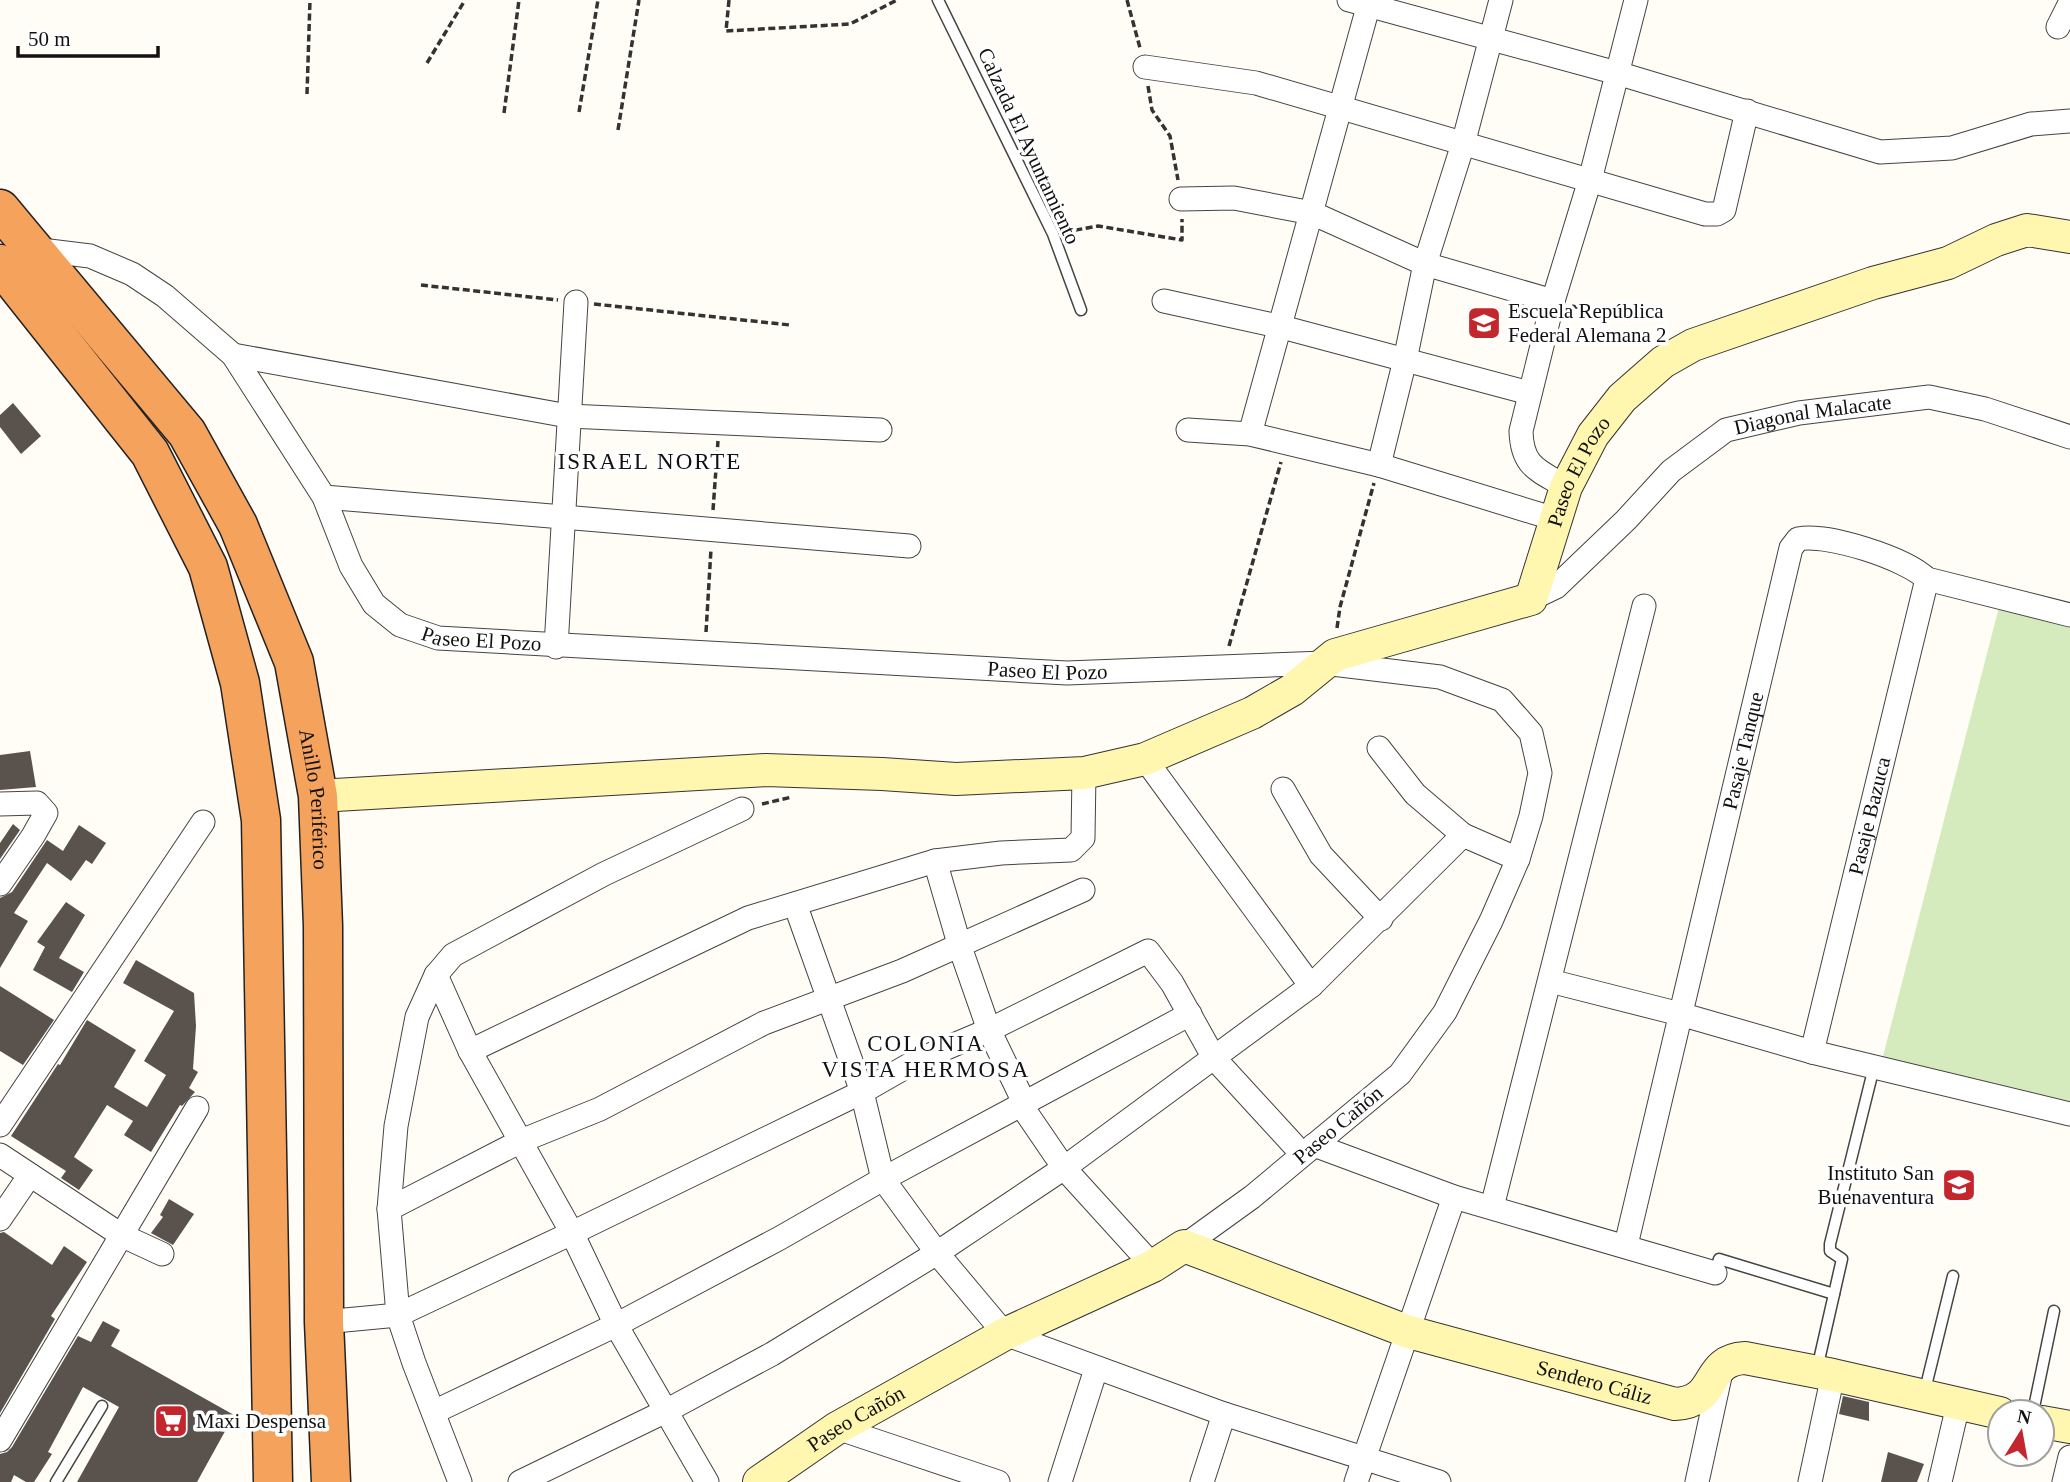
<svg xmlns="http://www.w3.org/2000/svg" width="2070" height="1482" font-family="'Times New Roman',serif">
<rect width="100%" height="100%" fill="#fffdf5"/>
<polygon fill="#d5ebbd" points="1999,607 2070,624 2070,1105 1882,1060"/>
<g fill="#5a524d">
<polygon points="13,403 41,436 21,454 0,427 0,415"/>
<polygon points="30,751 36,787 0,790 0,755"/>
<polygon points="13,824 20,830 0,859 0,843"/>
<polygon points="79,825 106,843 92,864 86,860 71,881 47,863 14,913 28,921 0,968 0,898 12,892 47,840 63,851"/>
<polygon points="66,902 85,915 59,958 84,972 72,992 33,970 45,947 37,942"/>
<polygon points="136,960 194,993 196,1026 193,1069 198,1072 189,1088 195,1092 182,1106 180,1105 151,1152 124,1135 133,1121 107,1105 74,1157 93,1170 79,1190 61,1178 66,1171 11,1136 58,1064 60,1065 87,1020 136,1050 114,1087 147,1107 166,1075 144,1061 174,1011 123,983"/>
<polygon points="0,986 54,1020 23,1065 0,1051"/>
<polygon points="169,1199 194,1214 173,1245 151,1233 163,1217 160,1215"/>
<polygon points="4,1232 52,1265 64,1246 87,1262 51,1316 55,1319 0,1413 0,1233"/>
<polygon points="103,1321 120,1330 111,1346 234,1415 197,1482 77,1482 119,1407 83,1387 48,1452 52,1454 34,1482 26,1482 14,1475 11,1482 0,1482 0,1454 7,1452 12,1447 78,1336 91,1342"/>
<polygon points="1843,1396 1869,1402 1869,1421 1839,1414"/>
<polygon points="1888,1452 1924,1464 1917,1482 1881,1482"/>
</g>
<g fill="none" stroke-linecap="round" stroke-linejoin="round">
<g stroke="#444" stroke-width="13">
<g id="lane">
<polyline points="938,0 1053,234 1081,310"/>
<polyline points="1715,1273 1719,1259 1834,1294"/>
<polyline points="1817,1369 1842,1259 1830,1251 1830,1244 1874,1067"/>
<polyline points="1924,1394 1953,1276"/>
<polyline points="2033,1412 2054,1311"/>
<polyline points="56,1482 102,1406"/>
</g>
</g>
<g stroke="#444" stroke-width="25">
<g id="street">
<polyline points="1349,0 1617,73 1880,152 1952,148 2031,124 2070,121"/>
<polyline points="2058,27 2070,3"/>
<polyline points="1145,67 1256,83 1705,214 1717,214 1724,210 1747,111"/>
<polyline points="1181,199 1234,198 1312,213 1425,264 1553,301"/>
<path id="s1" d="M33,249L90,256L132,274L165,296L233,355L324,497L351,566L374,604L400,625L438,638L1067,673L1324,663L1440,677L1502,700L1531,733L1540,773L1531,816L1518,859L1491,921L1445,1012L1400,1074L1252,1197L1184,1246"/>
<polyline points="1164,301 1278,326 1529,393"/>
<polyline points="233,355 568,416 880,430"/>
<polyline points="1188,430 1250,434 1379,465 1555,519"/>
<polyline points="1250,434 1370,0"/>
<polyline points="1379,465 1405,360 1425,264 1463,144 1501,0"/>
<path d="M1566,487C1538,470 1522,467 1521,431L1553,301L1590,180L1636,0"/>
<polyline points="324,497 909,546"/>
<path id="s2" d="M1531,599L1556,587L1626,520L1671,471L1726,430L1799,413L1929,397L1985,409L2070,437"/>
<polyline points="556,647 576,302"/>
<polyline points="1145,759 1311,986"/>
<polyline points="1283,789 1321,855 1381,919"/>
<polyline points="0,804 37,803 46,813 33,836 0,884"/>
<polyline points="1463,835 1518,859"/>
<polyline points="935,861 960,947 989,1030 1020,1094 1021,1105 1064,1168 1153,1266"/>
<polyline points="795,904 862,1092 883,1179 937,1253 1005,1334 1224,1414 1439,1482"/>
<polyline points="436,975 470,1051 572,1233 616,1325 707,1482"/>
<polyline points="1550,981 1680,1014 1812,1052 2070,1114"/>
<polyline points="470,1051 748,918 935,861 1001,853 1071,850 1083,838 1084,773"/>
<path id="s3" d="M1812,1052L1927,579"/>
<polyline points="0,1125 203,822"/>
<polyline points="1314,1145 1454,1197 1715,1273"/>
<polyline points="0,1155 121,1235 162,1254"/>
<polyline points="1492,1207 1644,606"/>
<polyline points="389,1209 521,1141 600,1109 764,1023 902,971 1083,890"/>
<polyline points="0,1219 30,1175"/>
<path id="s4" d="M1626,1245L1791,548L1798,539C1827,533 1905,558 1927,579L2070,615"/>
<polyline points="324,1322 398,1315 572,1233 862,1092 918,1060 989,1030 1148,951 1172,983 1214,1058 1302,1154"/>
<polyline points="434,1412 616,1325 780,1238 883,1179 1190,1014"/>
<polyline points="837,1428 998,1482"/>
<polyline points="0,1440 197,1108"/>
<polyline points="460,1482 414,1363 398,1315 389,1209 396,1126 417,1017 436,975 453,955 604,874 742,809"/>
<polyline points="520,1482 666,1411 772,1354 937,1253 1064,1168 1311,986 1463,835 1415,794 1379,748"/>
<polyline points="1060,1482 1096,1369"/>
<polyline points="1202,1482 1224,1414"/>
<polyline points="1356,1482 1454,1197"/>
<polyline points="1697,1482 1721,1372"/>
<polyline points="1810,1482 1833,1375"/>
<polyline points="1940,1482 1958,1405"/>
<polyline points="2064,1482 2070,1457"/>
</g>
</g>
<g stroke="#333" stroke-width="34">
<g id="secondary">
<path id="s5" d="M318,796L766,770L882,774L956,779L1084,773L1145,759L1252,713L1292,690L1335,655L1531,599L1566,487L1593,435L1622,398L1663,362L1693,345L1873,283L1948,263L1996,240L2027,230L2070,237"/>
<polyline points="2042,1422 2070,1427"/>
<path id="s6" d="M759,1482L837,1428L1005,1334L1153,1266L1184,1246L1409,1332L1675,1404C1720,1402 1703,1360 1745,1358L1833,1375L2000,1413"/>
</g>
</g>
<g stroke="#222" stroke-width="41">
<g id="highway">
<path id="s7" d="M0,209L187,433L238,525L294,662L318,796L323,926L324,1322L331,1482"/>
<polyline points="0,264 150,453 208,567 240,683 261,820 273,1482"/>
</g>
</g>
<g stroke="#333" stroke-width="3.5" stroke-dasharray="7 3.5" stroke-linecap="butt">
<polyline points="729,0 726,31 850,24 897,0"/>
<polyline points="1127,0 1140,48"/>
<polyline points="427,63 465,0"/>
<polyline points="1148,86 1152,110 1170,136 1178,180"/>
<polyline points="307,94 310,0"/>
<polyline points="579,112 598,0"/>
<polyline points="504,113 519,0"/>
<polyline points="618,130 639,0"/>
<polyline points="1065,232 1098,226 1182,240 1182,219"/>
<polyline points="421,285 558,300"/>
<polyline points="594,304 790,325"/>
<polyline points="1572,306 1632,320"/>
<polyline points="713,510 718,441"/>
<polyline points="1337,628 1340,607 1374,483"/>
<polyline points="706,632 711,549"/>
<polyline points="1229,646 1281,462"/>
<polyline points="762,804 792,797"/>
</g>
<use href="#lane" stroke="#fff" stroke-width="10"/>
<use href="#street" stroke="#fff" stroke-width="23"/>
<use href="#secondary" stroke="#fff6b0" stroke-width="32"/>
<use href="#highway" stroke="#f5a25d" stroke-width="38"/>
</g>
<defs>
<g id="school-square" transform="scale(1.75)"><rect x="-9" y="-9" width="18" height="18" rx="4" fill="#c4262e" stroke="#fff"/><path d="M0-5L7-2L0 1L-7-2ZM-4 1L0 2.5L4 1V4Q0 6-4 4Z" fill="#fff"/></g>
<g id="supermarket-square" transform="scale(1.75)"><rect x="-9" y="-9" width="18" height="18" rx="4" fill="#c4262e" stroke="#fff"/><path d="M-6-5.5h2.5l.6 2H6L4.5 2H-2.5L-4.4-4H-6ZM-1.5 3.2a1.3 1.3 0 1 0 .1 0ZM3 3.2a1.3 1.3 0 1 0 .1 0Z" fill="#fff"/></g>
</defs>
<g fill-rule="evenodd">
<use href="#school-square" x="1484" y="323"/>
<use href="#school-square" x="1959" y="1185"/>
<use href="#supermarket-square" x="171" y="1421"/>
</g>
<g text-anchor="middle" dominant-baseline="central" stroke-width="7" stroke-linejoin="round" paint-order="stroke">
<g font-size="21" fill="#111" stroke="#fff">
<text transform="translate(1029 146) rotate(65)">Calzada El Ayuntamiento</text>
<text stroke="none"><textPath href="#s2" startOffset="348">Diagonal Malacate</textPath></text>
<text stroke="none"><textPath href="#s5" startOffset="1388">Paseo El Pozo</textPath></text>
<text stroke="none"><textPath href="#s1" startOffset="637">Paseo El Pozo</textPath></text>
<text stroke="none"><textPath href="#s1" startOffset="1204">Paseo El Pozo</textPath></text>
<text stroke="none"><textPath href="#s4" startOffset="508">Pasaje Tanque</textPath></text>
<text stroke="none"><textPath href="#s7" startOffset="684">Anillo Periférico</textPath></text>
<text stroke="none"><textPath href="#s3" startOffset="243">Pasaje Bazuca</textPath></text>
<text transform="translate(1338 1125) rotate(-40)">Paseo Cañón</text>
<text stroke="none"><textPath href="#s6" startOffset="920">Sendero Cáliz</textPath></text>
<text stroke="none"><textPath href="#s6" startOffset="116">Paseo Cañón</textPath></text>
</g>
<g font-size="21" fill="#111" stroke="#fff" text-anchor="start">
<text x="1508" y="311">Escuela República<tspan x="1508" dy="24">Federal Alemana 2</tspan></text>
<text x="1934" y="1173" text-anchor="end">Instituto San<tspan x="1934" dy="24">Buenaventura</tspan></text>
<text x="196" y="1421">Maxi Despensa</text>
</g>
<g font-size="23" letter-spacing="2" fill="#111" stroke="#fff">
<text x="650" y="461">ISRAEL NORTE</text>
<text x="926" y="1043">COLONIA<tspan x="926" dy="26">VISTA HERMOSA</tspan></text>
</g>
</g>
<g transform="translate(2021 1433) rotate(11)"><circle r="33" fill="#ffffff" stroke="#a0a0a0" stroke-width="2"/>
<path d="M0-5L12 26L0 18L-12 26Z" fill="#c4262e"/>
<text y="-10" font-size="19" font-weight="bold" text-anchor="middle" fill="#111111">N</text>
</g>
<path d="M18 46v10h140v-10" fill="none" stroke="#111111" stroke-width="3.5"/>
<text x="28" y="46" font-size="21" fill="#111111" stroke="#ffffff" stroke-width="5" paint-order="stroke">50 m</text>
</svg>
